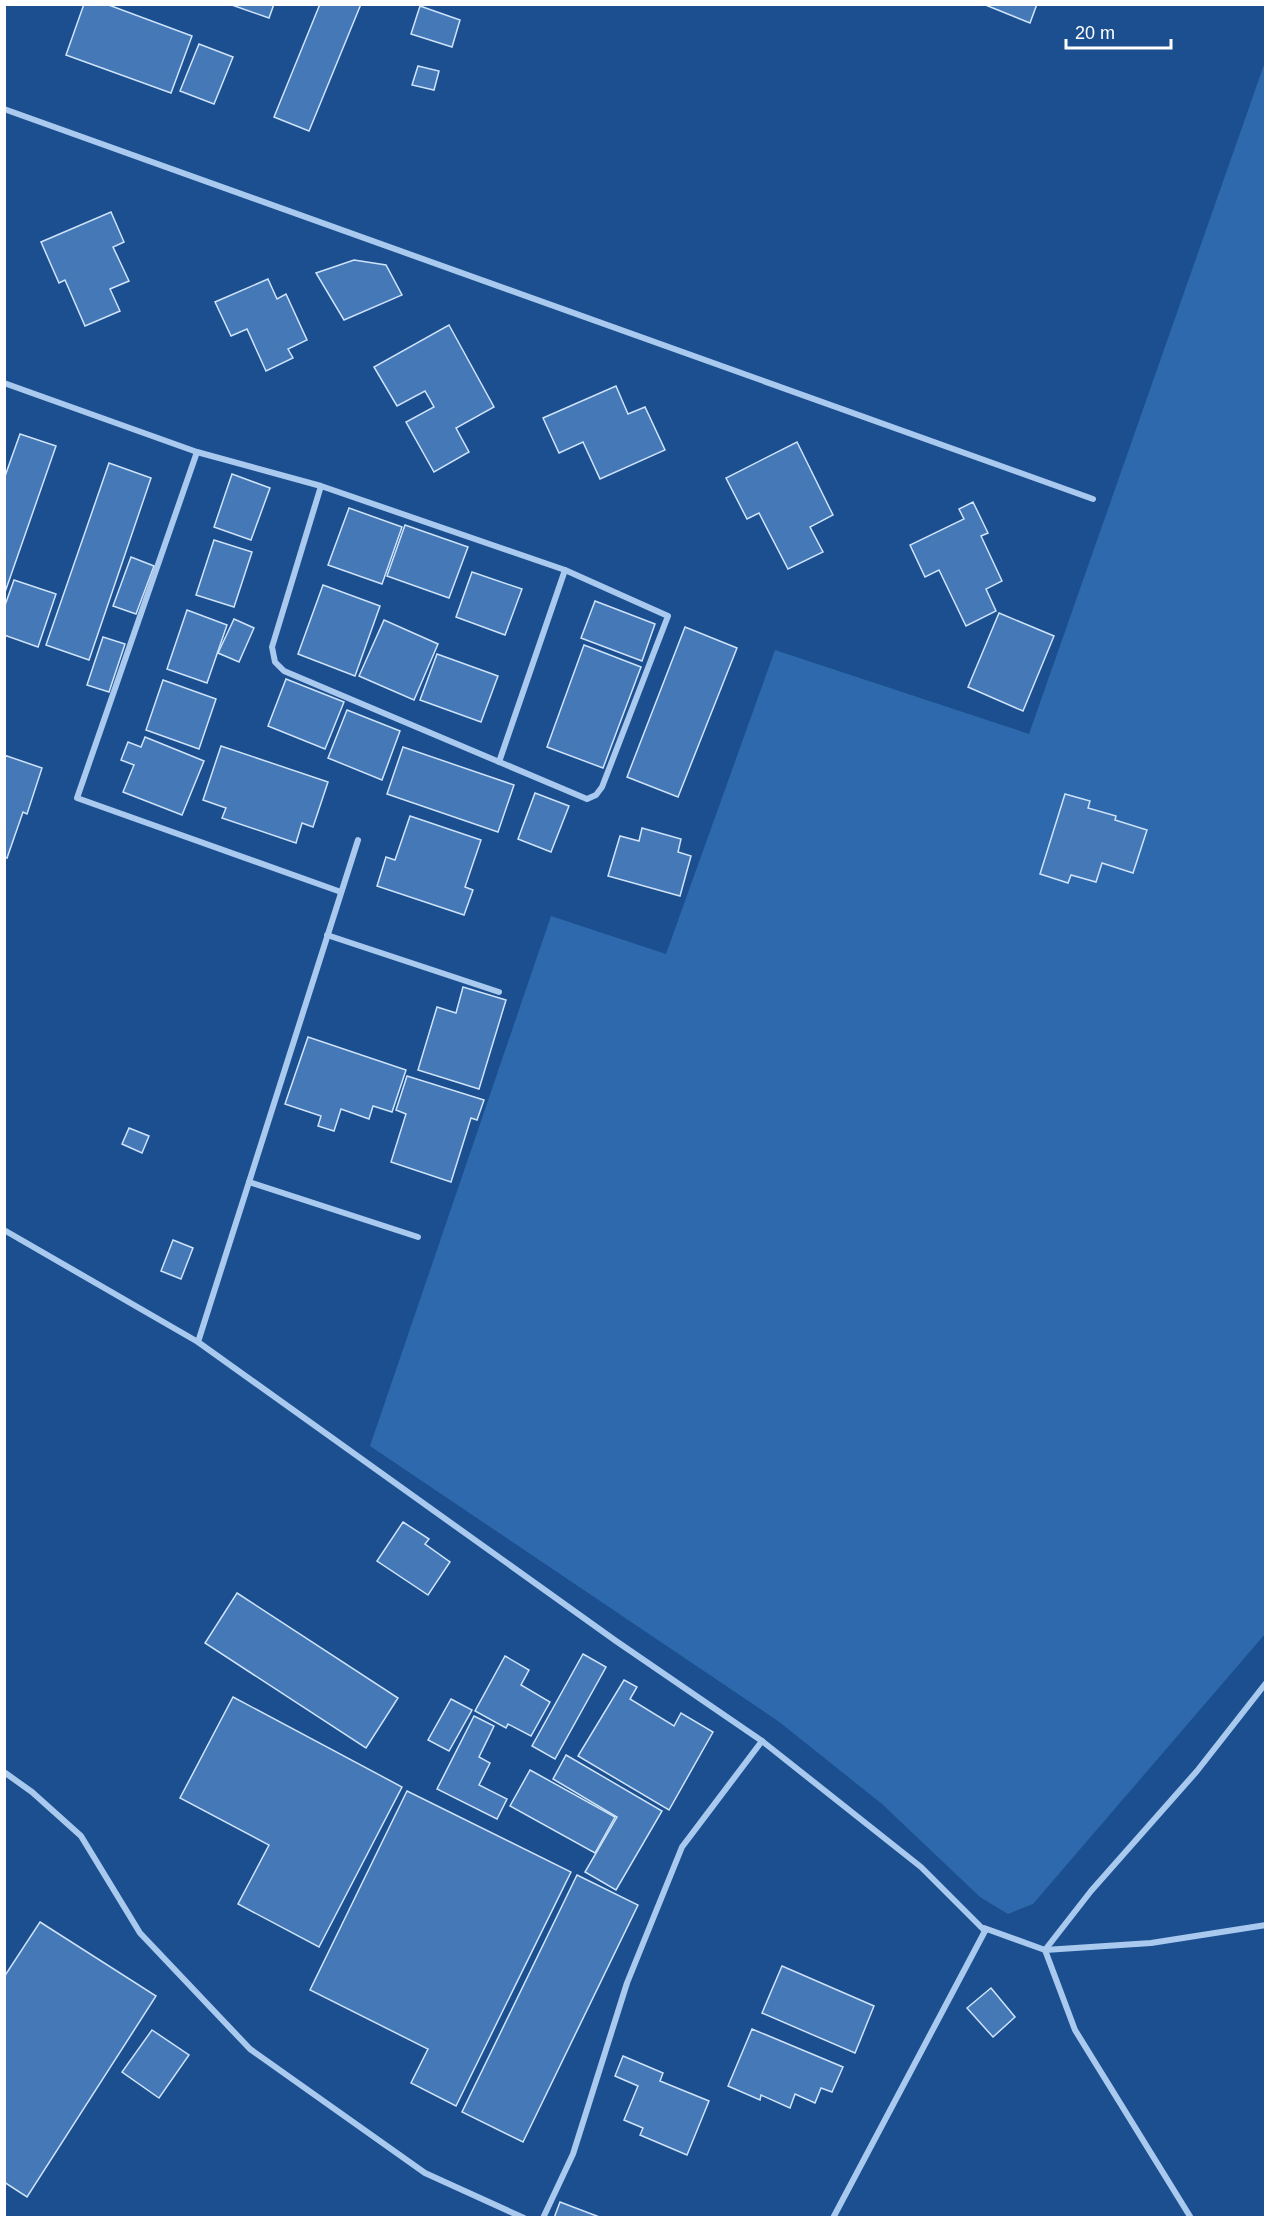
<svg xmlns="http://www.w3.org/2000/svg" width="1270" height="2222" font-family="Arial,sans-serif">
<rect width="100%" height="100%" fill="#1b4f8f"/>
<polygon fill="#2e69ad" points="1265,62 1265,1634 1033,1904 1008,1914 980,1897 882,1804 778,1721 370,1446 551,916 666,954 775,650 1029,734"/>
<g fill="#4478b7" stroke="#cfe3fa" stroke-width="1.5">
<polygon points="84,4 106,4 192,36 171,93 66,55"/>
<polygon points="229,4 274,4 269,18"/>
<polygon points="320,4 361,4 309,131 274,117"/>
<polygon points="983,4 1037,4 1030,23"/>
<polygon points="420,6 460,20 452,47 411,34"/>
<polygon points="199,44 233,57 214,104 180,91"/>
<polygon points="418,66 439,71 434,90 412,85"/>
<polygon points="111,212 124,242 113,247 129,281 110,289 120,311 85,326 65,280 59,283 41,242"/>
<polygon points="354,260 386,265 402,295 344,320 316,273"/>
<polygon points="268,279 277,299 286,294 307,340 288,349 293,358 266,371 247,329 231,336 215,302"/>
<polygon points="449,325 494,407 456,428 469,452 434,472 406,422 434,407 425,391 397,406 374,367"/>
<polygon points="616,386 628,414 645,407 665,450 600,479 583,442 559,453 543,418"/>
<polygon points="20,434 56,446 4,595 4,479"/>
<polygon points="797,442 833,515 810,527 823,552 788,569 759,513 747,519 726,478"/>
<polygon points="109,463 151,478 89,660 46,645"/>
<polygon points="232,474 270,488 251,540 214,527"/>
<polygon points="973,502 988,533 981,536 1002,581 986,589 996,611 966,626 939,570 925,577 910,545 964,519 959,509"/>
<polygon points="349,508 402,527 382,584 328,565"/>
<polygon points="405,525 468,547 449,598 387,576"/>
<polygon points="214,540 252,552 234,607 196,595"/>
<polygon points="131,557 154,566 136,614 113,606"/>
<polygon points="472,572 522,589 505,635 456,617"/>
<polygon points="14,580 56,594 38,647 4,635 4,608"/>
<polygon points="323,585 380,606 355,676 298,654"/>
<polygon points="595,601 655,624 642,661 581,638"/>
<polygon points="187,610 227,625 207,683 167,669"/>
<polygon points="999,613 1054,636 1023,711 968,687"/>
<polygon points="234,619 254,628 239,662 218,653"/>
<polygon points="384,620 438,644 414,700 359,676"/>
<polygon points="685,627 737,648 678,797 627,777"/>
<polygon points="103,637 125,644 109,692 87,685"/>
<polygon points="584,645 641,667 603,768 547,747"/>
<polygon points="437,654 498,676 481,722 420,700"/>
<polygon points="286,679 344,702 325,749 268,726"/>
<polygon points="163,680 216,699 199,749 146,730"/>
<polygon points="347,710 400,731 382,780 328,758"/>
<polygon points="145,737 204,761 182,815 123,792 134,765 121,760 128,742 141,747"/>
<polygon points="221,746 328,782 313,827 302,823 296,843 222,818 226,808 203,800"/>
<polygon points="403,747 514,785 498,832 387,794"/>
<polygon points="4,755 42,768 27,814 23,812 7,858 4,856"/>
<polygon points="535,793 569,806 551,852 518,839"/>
<polygon points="1065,794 1090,801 1088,808 1116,816 1115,820 1147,830 1133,873 1102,863 1096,882 1071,875 1068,883 1040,874"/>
<polygon points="410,816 481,840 465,887 473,890 464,915 377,886 386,857 395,860"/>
<polygon points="642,828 681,839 678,852 691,856 680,896 608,876 620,836 639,841"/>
<polygon points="463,987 506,1000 479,1089 418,1070 437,1007 456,1013"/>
<polygon points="308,1037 406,1070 392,1112 373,1106 369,1119 341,1109 334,1131 318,1126 321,1116 285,1104"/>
<polygon points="407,1076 484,1100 477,1120 471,1118 451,1182 391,1162 406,1114 396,1110"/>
<polygon points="129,1128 149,1136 142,1153 122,1144"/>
<polygon points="173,1240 193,1248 181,1279 161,1271"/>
<polygon points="403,1522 429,1539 425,1544 450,1562 428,1595 377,1561"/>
<polygon points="237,1593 398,1698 366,1748 205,1643"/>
<polygon points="583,1654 606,1667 555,1759 532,1746"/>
<polygon points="505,1656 529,1670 521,1685 550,1702 531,1736 508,1724 506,1728 475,1711"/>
<polygon points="624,1680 637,1687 630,1699 674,1726 681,1713 713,1732 669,1810 578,1756"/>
<polygon points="233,1697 402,1787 319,1947 238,1904 269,1845 180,1798"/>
<polygon points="451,1699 472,1710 449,1751 428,1740"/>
<polygon points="474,1716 494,1726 479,1757 490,1763 479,1785 507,1799 497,1819 437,1789"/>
<polygon points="566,1755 662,1811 616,1890 585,1872 617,1817 553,1779"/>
<polygon points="530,1770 615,1817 595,1853 510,1806"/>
<polygon points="407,1791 571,1872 456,2106 411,2083 428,2049 310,1990"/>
<polygon points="577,1875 638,1905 523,2142 462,2112"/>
<polygon points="40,1922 156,1996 27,2197 4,2182 4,1977"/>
<polygon points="782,1966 874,2006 855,2053 762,2013"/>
<polygon points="991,1988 1015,2017 993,2037 967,2008"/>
<polygon points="752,2029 843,2067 832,2092 821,2088 815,2103 795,2094 790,2108 761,2095 760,2100 728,2086"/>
<polygon points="152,2030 189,2055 159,2098 122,2072"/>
<polygon points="623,2056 663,2073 660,2081 709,2101 687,2155 640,2135 643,2128 624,2120 638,2086 615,2076"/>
<polygon points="560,2202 602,2218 554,2218"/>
</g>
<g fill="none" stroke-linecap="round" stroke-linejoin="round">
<g stroke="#a9c9ee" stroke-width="6">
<polyline points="4,109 1093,499"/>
<polyline points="4,383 197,452 321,486 565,570 668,616 602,787 596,795 587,799 284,671 275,662 272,647 321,486"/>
<polyline points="197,452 77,798 341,892"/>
<polyline points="499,762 565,570"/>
<polyline points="327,935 499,992"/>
<polyline points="249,1182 418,1237"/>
<polyline points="4,1230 198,1342 616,1641 762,1741 921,1867 985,1931 984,1928 1045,1950 1151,1943 1266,1925"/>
<polyline points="198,1342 358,840"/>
<polyline points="4,1772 32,1792 81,1836 140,1933 250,2049 425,2173 524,2218"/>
<polyline points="543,2218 573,2154 627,1983 682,1847 762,1741"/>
<polyline points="833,2218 985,1931"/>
<polyline points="1191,2218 1075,2030 1045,1950 1091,1891 1197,1771 1266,1683"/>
</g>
</g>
<rect width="1270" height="2222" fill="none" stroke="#ffffff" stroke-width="12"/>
<path d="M1066 39v9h105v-9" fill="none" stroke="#ffffff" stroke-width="3"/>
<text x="1075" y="39" font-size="18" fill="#ffffff" stroke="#1b4f8f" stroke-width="4.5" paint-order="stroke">20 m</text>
</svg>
